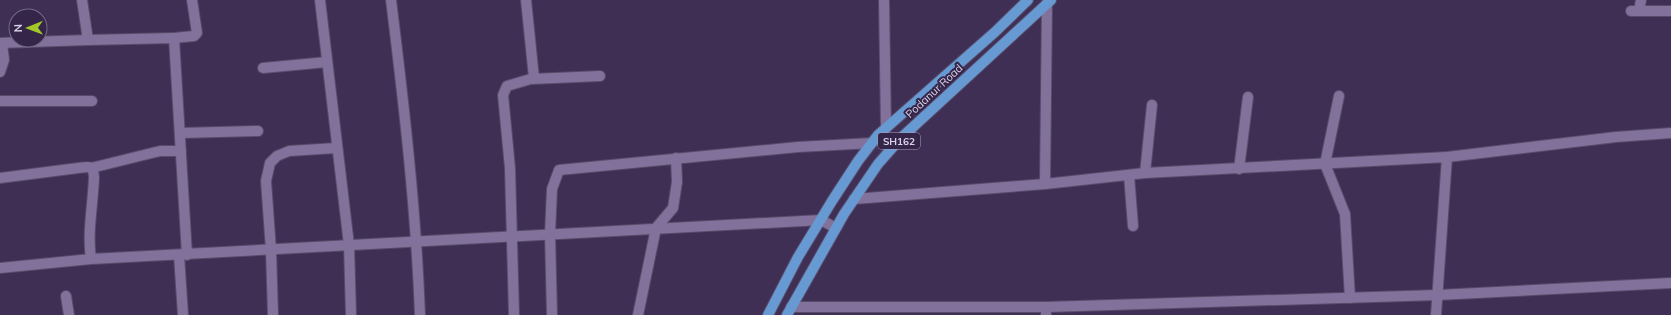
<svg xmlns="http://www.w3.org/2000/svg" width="1671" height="315" font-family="Mulish,sans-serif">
<rect width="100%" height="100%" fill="#3f2f54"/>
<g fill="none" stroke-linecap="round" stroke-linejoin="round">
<g stroke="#584b6a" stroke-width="12">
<g id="minor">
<polyline points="82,0 88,40 174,38 187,255"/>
<polyline points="320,0 349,245 351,315"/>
<path d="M391,0C404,105 416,209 420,315"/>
<polyline points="884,0 886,128"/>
<polyline points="1631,11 1671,11"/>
<polyline points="1639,11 1641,0"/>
<polyline points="174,38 194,36 197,33 192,0"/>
<polyline points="0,43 88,40"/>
<polyline points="263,68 327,62"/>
<polyline points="0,72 4,60 2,43"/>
<polyline points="532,79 600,76"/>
<polyline points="1339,96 1325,164 1345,214 1350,298"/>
<polyline points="0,101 92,101"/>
<polyline points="180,133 258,131"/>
<polyline points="1447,157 1616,137 1671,133"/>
<polyline points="91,168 160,151 181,151"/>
<polyline points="1239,169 1248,97"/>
<polyline points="1145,173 1152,105"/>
<polyline points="1129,175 1133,226"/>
<path d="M0,178L78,168C89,167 93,164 94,177C93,205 87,232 91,259"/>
<polyline points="1045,184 1047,3"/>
<polyline points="854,199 1045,184 1145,173 1447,157 1436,315"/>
<polyline points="179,255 183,315"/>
<polyline points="0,268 91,259 821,220 836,228"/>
<polyline points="66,296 69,315"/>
<polyline points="791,307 1046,307 1046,315"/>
<polyline points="1046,307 1438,295 1671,283"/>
<polyline points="273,315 271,250 266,181 270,163 277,156 289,151 336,148"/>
<polyline points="514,315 510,168 503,95 507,86 534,78 526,0"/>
<polyline points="552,315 550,234 552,189 559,170 798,147 872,143"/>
<polyline points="638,315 656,228 673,208 677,182 676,158"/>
</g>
</g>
<g stroke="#584b6a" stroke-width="12">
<g id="major">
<polyline points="768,315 798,257 832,201 858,161 878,135 995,32 1028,0"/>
<polyline points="787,315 844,214 878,164 901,138 1051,0"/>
</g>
</g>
<use href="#minor" stroke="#82729b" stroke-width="10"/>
<use href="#major" stroke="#6799d2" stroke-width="10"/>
</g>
<g text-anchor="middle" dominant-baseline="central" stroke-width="4" stroke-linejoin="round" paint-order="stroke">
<rect fill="#342549" stroke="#a89eb9" stroke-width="1" x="878" y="133" width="42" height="16" rx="3"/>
<g font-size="10" font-weight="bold" fill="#dad2e9">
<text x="899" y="141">SH162</text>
</g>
<g font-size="11" fill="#dad2e9" stroke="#342549">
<text transform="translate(934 91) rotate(-43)">Podanur Road</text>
</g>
</g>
<g transform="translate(28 28) rotate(269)"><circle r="19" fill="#342549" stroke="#766a89"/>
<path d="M0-3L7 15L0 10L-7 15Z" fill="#a3c926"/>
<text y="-6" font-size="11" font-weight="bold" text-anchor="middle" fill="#dad2e9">N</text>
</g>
</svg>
